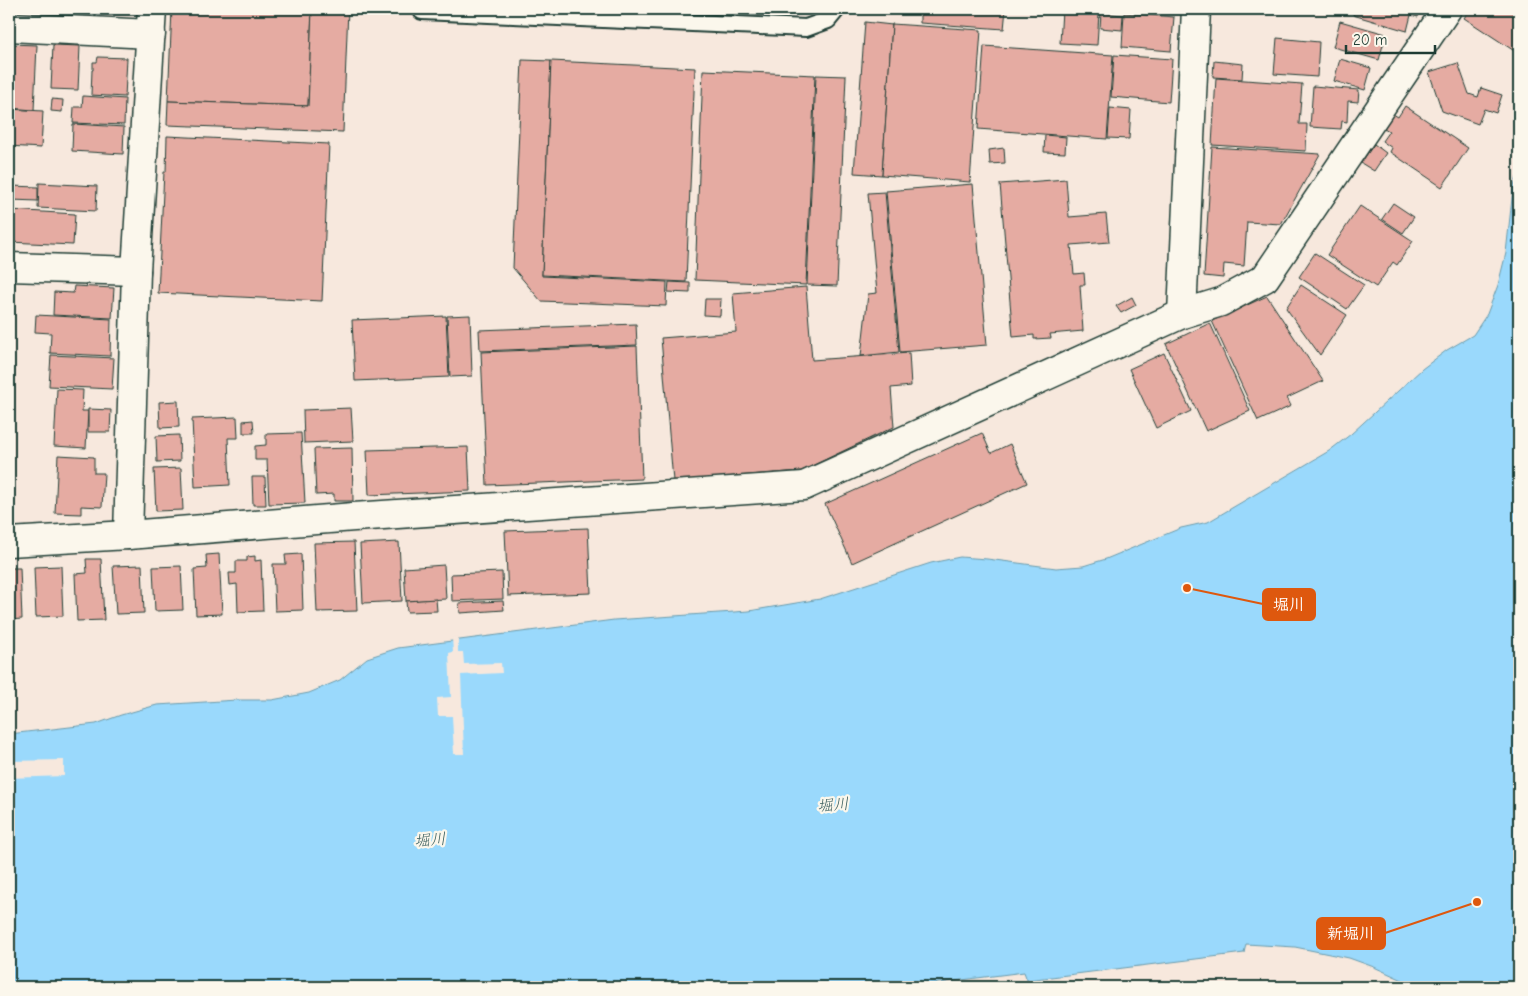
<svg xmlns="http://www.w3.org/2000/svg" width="1528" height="996" font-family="'Comic Neue','Klee One',sans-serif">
<rect width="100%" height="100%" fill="#f7e8dd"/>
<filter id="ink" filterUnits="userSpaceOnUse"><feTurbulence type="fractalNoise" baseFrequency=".02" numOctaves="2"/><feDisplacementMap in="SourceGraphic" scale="10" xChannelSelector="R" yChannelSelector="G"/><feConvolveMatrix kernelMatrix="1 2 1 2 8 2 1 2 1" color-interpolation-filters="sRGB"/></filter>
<g filter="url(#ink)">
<polygon fill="#9ad9fc" stroke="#699bac" points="1519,172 1519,987 1418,987 1374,967 1349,958 1295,947 1246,944 1244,953 1027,980 1024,972 907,987 9,987 9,734 96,724 121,715 157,705 237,700 272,700 309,693 340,680 367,658 398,648 614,620 749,611 820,599 931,563 960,557 987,559 1056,568 1083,566 1106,559 1181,528 1208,522 1329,451 1351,434 1422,369 1447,350 1473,335 1487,314 1498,285 1506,253 1513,189"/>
<g fill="#f7e8dd">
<polygon points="458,637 458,652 463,652 464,664 501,663 502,673 461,675 464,754 454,754 452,716 438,716 437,698 451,697 449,653 453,652 452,638"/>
<polygon points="64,760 64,776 9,778 9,761"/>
</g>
<g fill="#e5aba2" stroke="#1f3d34">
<polygon points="172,9 312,9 308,106 168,101"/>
<polygon points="312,9 348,9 343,132 167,125 168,101 308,106"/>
<polygon points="920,9 1006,9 1004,29 920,23"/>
<polygon points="1115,9 1167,9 1167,14 1115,10"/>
<polygon points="1355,9 1420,9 1418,17 1411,15 1407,31 1353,15"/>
<polygon points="1470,9 1519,9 1519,54 1464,18"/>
<polygon points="1062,10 1099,13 1097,45 1060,43"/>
<polygon points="1101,13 1123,15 1122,30 1100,28"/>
<polygon points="1124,13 1174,17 1171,51 1122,47"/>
<polygon points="1340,21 1386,34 1379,60 1333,47"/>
<polygon points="865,22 892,25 882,175 854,173"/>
<polygon points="892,24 981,30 970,182 882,175"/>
<polygon points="1277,38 1319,42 1317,77 1274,74"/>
<polygon points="9,44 37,45 34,110 9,108"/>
<polygon points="53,45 80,46 78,90 51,89"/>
<polygon points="984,46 1113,55 1107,139 978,129"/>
<polygon points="1114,55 1172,59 1169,102 1111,97"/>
<polygon points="98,57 127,58 125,97 91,95 92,70 93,70 93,62 97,62"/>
<polygon points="1340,59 1371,68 1365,90 1334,81"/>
<polygon points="522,60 551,61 542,276 667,282 666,306 541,301 513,268"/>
<polygon points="551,61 695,68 686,282 542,275"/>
<polygon points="1214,61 1243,64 1242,79 1213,77"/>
<polygon points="1458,63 1469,94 1478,97 1481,88 1502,95 1496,113 1484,109 1478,124 1442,111 1429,72"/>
<polygon points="703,70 815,75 806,285 695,280"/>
<polygon points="816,75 846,76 837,286 807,285"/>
<polygon points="1216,78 1302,84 1299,124 1307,124 1306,151 1212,145"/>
<polygon points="1313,86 1359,90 1358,102 1348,101 1347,122 1342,121 1341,129 1310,127"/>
<polygon points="83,96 125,99 124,125 73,123 74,107 82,107"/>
<polygon points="52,99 63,100 62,112 51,111"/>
<polygon points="1405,106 1468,148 1442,187 1390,152 1392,148 1382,141 1389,131 1384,128 1393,114 1398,117"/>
<polygon points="1110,108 1131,110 1129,139 1108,138"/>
<polygon points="9,109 43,111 41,148 9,146"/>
<polygon points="73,124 124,127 123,154 72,151"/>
<polygon points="1045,135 1066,137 1065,153 1044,152"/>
<polygon points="167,136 329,144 322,301 158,293 164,172 166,172"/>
<polygon points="1374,144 1386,153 1374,171 1361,163"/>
<polygon points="1212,147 1320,154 1281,224 1247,222 1244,266 1224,264 1223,278 1204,276"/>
<polygon points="1004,148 1005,163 990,164 989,150"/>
<polygon points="1066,179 1069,217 1106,214 1109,242 1071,245 1074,274 1084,273 1085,285 1080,285 1083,331 1050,334 1051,338 1034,339 1034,335 1013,337 1000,184"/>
<polygon points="39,183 97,186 96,211 38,208"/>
<polygon points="973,184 987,345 900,352 886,191"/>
<polygon points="11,186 38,187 38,201 11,200"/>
<polygon points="885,192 899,352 861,356 868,294 877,293 868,193"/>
<polygon points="1393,203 1414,217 1403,233 1382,219"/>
<polygon points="1360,206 1413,241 1397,265 1393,262 1376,287 1327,255"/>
<polygon points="10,210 75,214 73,245 9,242"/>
<polygon points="1315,253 1364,285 1347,309 1299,277"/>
<polygon points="669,282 690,283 690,293 668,292"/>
<polygon points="1301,285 1347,315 1320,355 1286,308"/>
<polygon points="74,286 114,288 112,318 53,315 54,292 73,293"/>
<polygon points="806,287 812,360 909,353 911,386 891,388 894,427 801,471 673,481 661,338 736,332 733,293"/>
<polygon points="1267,296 1323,381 1287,398 1291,406 1258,421 1212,321"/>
<polygon points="1132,297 1136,305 1121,313 1116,306"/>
<polygon points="705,299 721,299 720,316 704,315"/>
<polygon points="36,315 111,319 110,356 50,353 51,333 35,332"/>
<polygon points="470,315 472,376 450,377 447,316"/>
<polygon points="446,316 449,377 355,381 352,320"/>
<polygon points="1210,323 1250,411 1206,431 1166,344"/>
<polygon points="636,324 637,345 480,351 479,330"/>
<polygon points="637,346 642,479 487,485 481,352"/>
<polygon points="1164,353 1191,411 1156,428 1129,369"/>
<polygon points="51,355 114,358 112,389 49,386"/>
<polygon points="57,389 83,390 82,411 88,411 86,448 54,446"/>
<polygon points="178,401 179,427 160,428 159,402"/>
<polygon points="351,408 353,441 304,443 303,410"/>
<polygon points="88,409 111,410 110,432 88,432"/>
<polygon points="237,417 238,438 228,438 230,485 195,487 192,419"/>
<polygon points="253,420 254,433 243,433 243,421"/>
<polygon points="301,433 305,503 269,504 267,460 255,460 255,446 266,445 266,434"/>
<polygon points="982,433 991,453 1010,444 1027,483 852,563 825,504"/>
<polygon points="179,435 180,461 157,462 156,436"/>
<polygon points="468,447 470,491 369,495 367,450"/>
<polygon points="352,448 353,501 334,501 334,494 316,495 314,449"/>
<polygon points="58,455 94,457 94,473 104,473 102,507 81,506 81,514 55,513"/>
<polygon points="181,468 183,510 156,511 154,469"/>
<polygon points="252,477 265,477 266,505 253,505"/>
<polygon points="588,528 591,593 508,596 505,531"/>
<polygon points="354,542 357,611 317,612 314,543"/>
<polygon points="399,542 402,601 363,603 360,544"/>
<polygon points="219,554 222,614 196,615 194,569 207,568 206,555"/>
<polygon points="301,554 303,610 275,611 273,564 286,564 285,555"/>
<polygon points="255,556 255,561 261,560 263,611 238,612 237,584 230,585 229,573 236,573 236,561 247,561 247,557"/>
<polygon points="86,559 101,559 104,620 77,621 75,574 87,573"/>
<polygon points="142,565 144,613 116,614 113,566"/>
<polygon points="444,565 446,599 406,601 404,568"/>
<polygon points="61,566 63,616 36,617 34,567"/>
<polygon points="181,566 183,610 155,611 153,567"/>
<polygon points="9,568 20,568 22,619 9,620"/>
<polygon points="502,572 503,599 452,601 451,574"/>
<polygon points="436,599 437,611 407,612 406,601"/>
<polygon points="503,601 504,610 460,613 459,603"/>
</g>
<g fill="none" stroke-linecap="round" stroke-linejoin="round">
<g stroke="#1f3d34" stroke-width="20">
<polyline id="lane" points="422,11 806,28 828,20 837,9"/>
</g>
<g stroke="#1f3d34" stroke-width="31">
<g id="street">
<polyline points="9,27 151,34"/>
<polyline points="9,267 136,271"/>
<polyline points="1182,314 1196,9"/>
<polyline points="128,535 136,271 152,9"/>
<polyline points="9,542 128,535 354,517 804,486 1182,314 1221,302 1265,278 1447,9"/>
</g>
</g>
<use href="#lane" stroke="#fbf7ec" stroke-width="16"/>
<use href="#street" stroke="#fbf7ec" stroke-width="28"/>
</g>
</g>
<g text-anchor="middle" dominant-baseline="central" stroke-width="4.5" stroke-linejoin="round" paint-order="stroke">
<g font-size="16" font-style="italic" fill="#385c5c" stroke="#fbf7ec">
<text transform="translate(833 805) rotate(-5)">堀川</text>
<text transform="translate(430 840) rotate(-5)">堀川</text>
</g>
</g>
<path fill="none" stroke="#de580e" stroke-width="2" d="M1187 588L1263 604M1477 902L1385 933"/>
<g fill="#de580e" stroke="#fbf7ec" stroke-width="2">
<circle cx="1187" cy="588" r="5"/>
<circle cx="1477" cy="902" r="5"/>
</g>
<g fill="#de580e" stroke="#de580e" stroke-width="2">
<rect x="1263" y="589" width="52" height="31" rx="5"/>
<rect x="1317" y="918" width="68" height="31" rx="5"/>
</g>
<g font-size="16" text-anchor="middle" font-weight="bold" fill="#fff">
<text x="1289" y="610">堀川</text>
<text x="1351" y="939">新堀川</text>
</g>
<rect width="1528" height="996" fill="none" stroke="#fbf7ec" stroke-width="30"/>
<rect x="15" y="15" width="1498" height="966" fill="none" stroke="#1f3d34" stroke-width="2" filter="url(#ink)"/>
<path d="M1346 45v8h89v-8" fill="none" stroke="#1f3d34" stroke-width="2.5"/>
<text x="1353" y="45" font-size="15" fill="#1f3d34" stroke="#fbf7ec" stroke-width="4" paint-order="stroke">20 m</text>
</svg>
